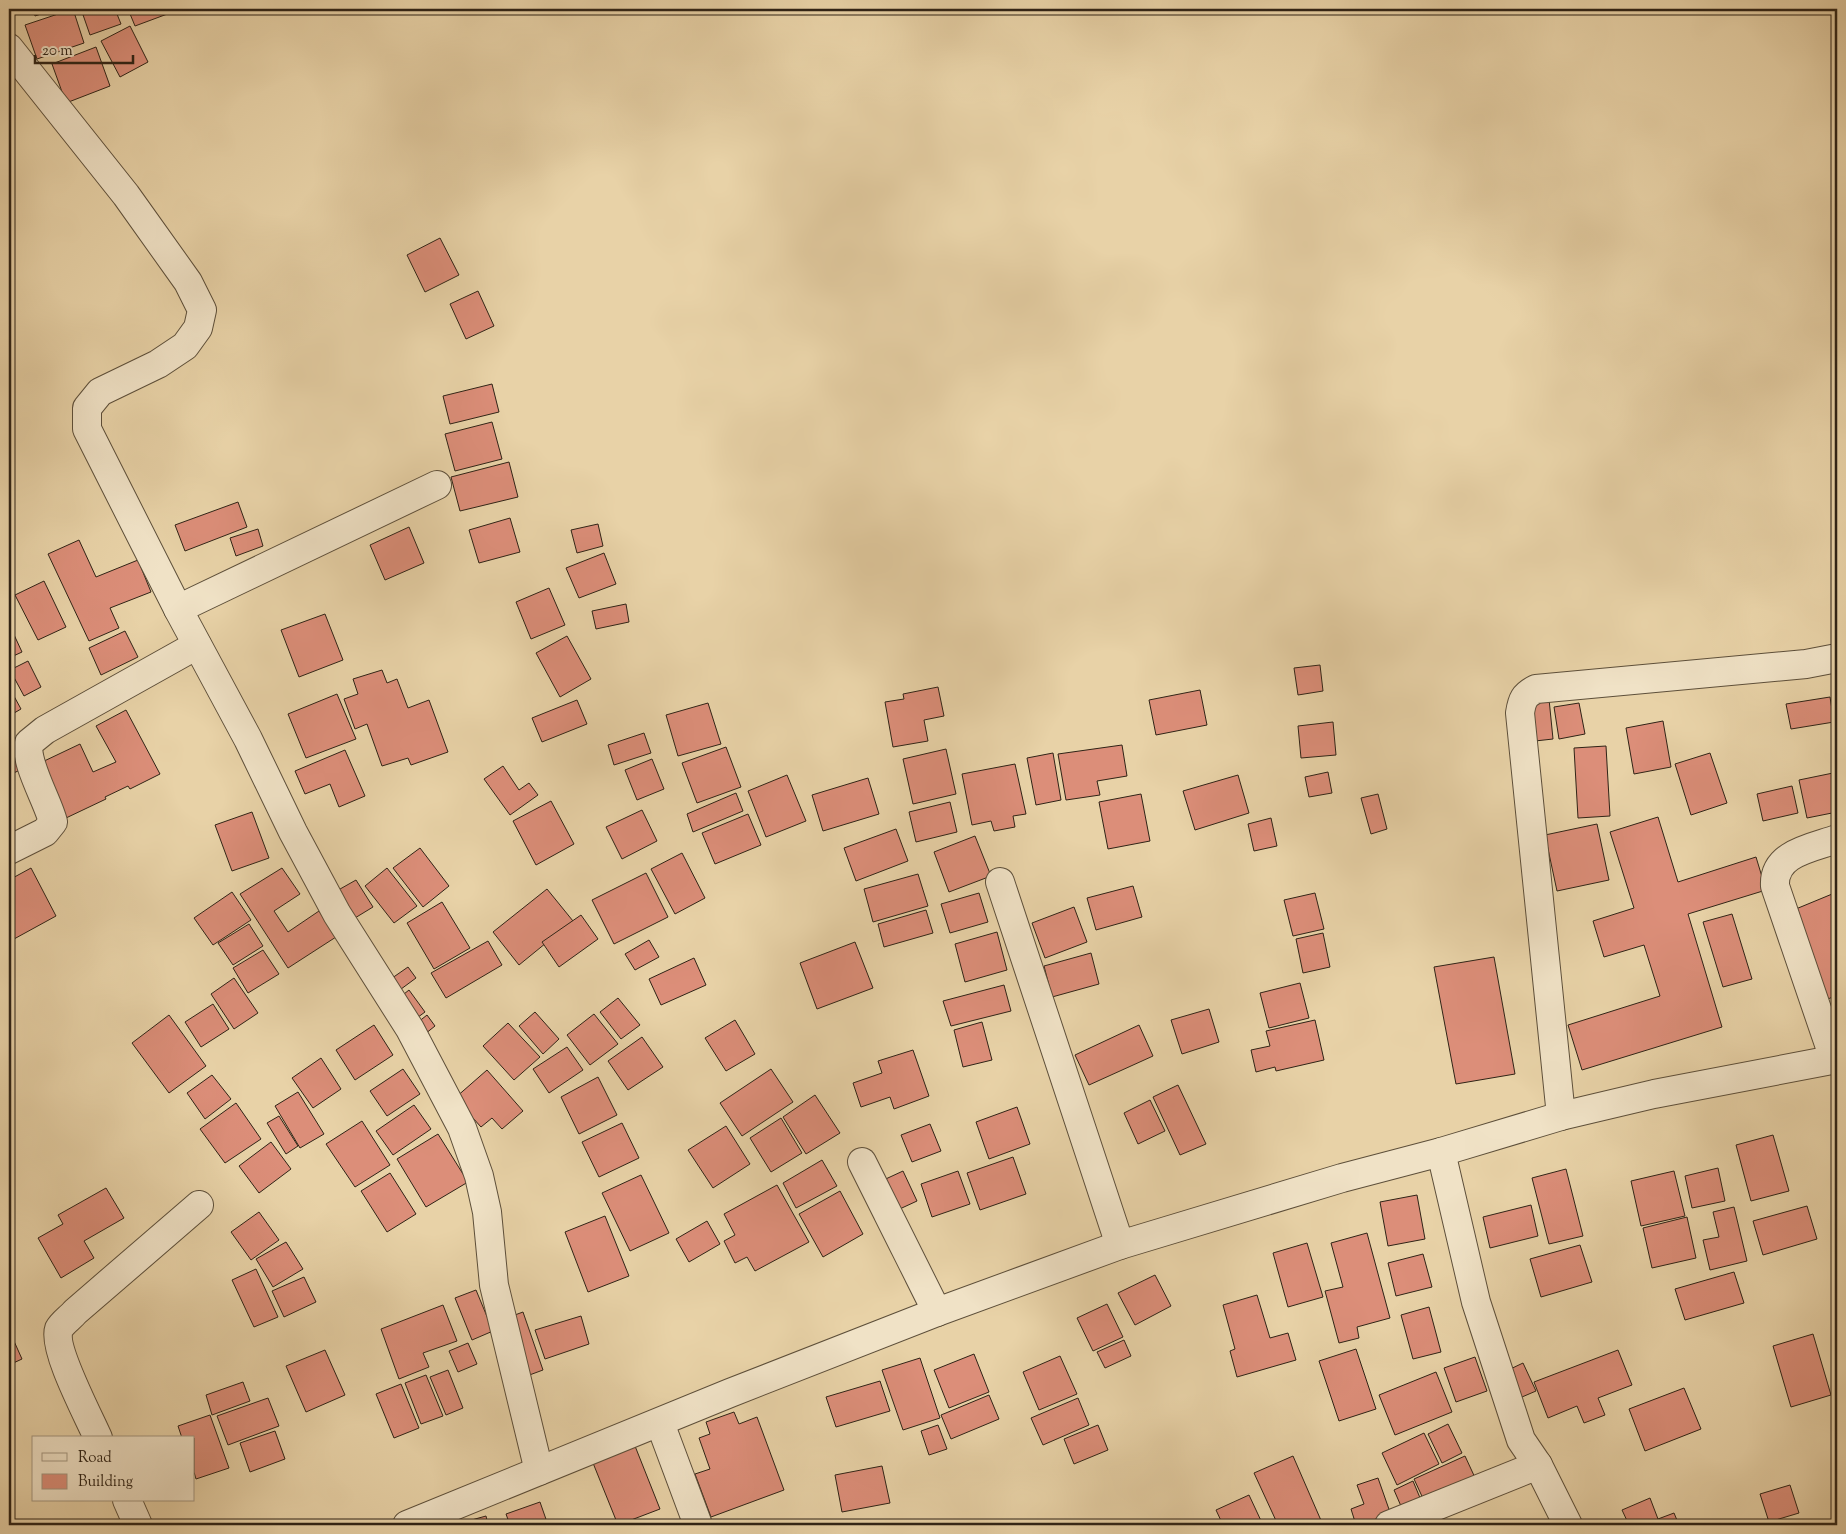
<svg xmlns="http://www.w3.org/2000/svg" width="1846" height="1534" font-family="'Sorts Mill Goudy',serif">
<rect width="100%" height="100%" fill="#e8d2a7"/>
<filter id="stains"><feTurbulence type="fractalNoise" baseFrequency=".004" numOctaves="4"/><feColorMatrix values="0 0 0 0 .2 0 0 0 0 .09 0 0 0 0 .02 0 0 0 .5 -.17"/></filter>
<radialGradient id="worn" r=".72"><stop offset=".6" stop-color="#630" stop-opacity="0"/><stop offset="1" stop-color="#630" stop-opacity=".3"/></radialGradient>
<g fill="#dc8e79" stroke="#2f2316">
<polygon points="33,9 56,9 35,16"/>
<polygon points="73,9 84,43 37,59 25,25"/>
<polygon points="81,9 115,9 121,24 90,35"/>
<polygon points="128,9 168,9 170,13 135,26"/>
<polygon points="130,26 148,62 120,77 101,41"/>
<polygon points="96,47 110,86 66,103 52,64"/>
<polygon points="440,238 459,275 425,292 407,255"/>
<polygon points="478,291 494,326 466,339 450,304"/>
<polygon points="492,384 499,412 450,424 443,396"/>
<polygon points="492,422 502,459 455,471 445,434"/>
<polygon points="509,462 518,497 460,511 451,477"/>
<polygon points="238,502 247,527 185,551 175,525"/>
<polygon points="510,518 520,552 479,563 469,530"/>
<polygon points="598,524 603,546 577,553 571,530"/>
<polygon points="409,527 424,563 385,580 370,545"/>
<polygon points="258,529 263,546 236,556 230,538"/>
<polygon points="79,540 96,577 138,560 151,592 110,608 119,628 89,641 48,554"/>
<polygon points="604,553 616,584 579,598 566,568"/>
<polygon points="44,581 66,627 38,640 15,595"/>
<polygon points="549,588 565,625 531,639 516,602"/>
<polygon points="626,604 629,622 596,629 592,611"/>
<polygon points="325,614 343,660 299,677 281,630"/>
<polygon points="9,624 22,652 9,658"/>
<polygon points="125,631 138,657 101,675 89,648"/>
<polygon points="567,636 591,679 560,697 536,653"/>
<polygon points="28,661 41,687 24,696 10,670"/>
<polygon points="1320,665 1323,691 1298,695 1294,668"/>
<polygon points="382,670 387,683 397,679 408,708 429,700 448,752 411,765 408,758 382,766 367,724 355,729 344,699 358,694 353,679"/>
<polygon points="9,687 21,709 9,716"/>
<polygon points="938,687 944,716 924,720 928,741 893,747 885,702 904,699 903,694"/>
<polygon points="1200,690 1207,725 1156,735 1149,700"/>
<polygon points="337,694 356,739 306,758 288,714"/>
<polygon points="1830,697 1834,722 1791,729 1786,704"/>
<polygon points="1549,699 1553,739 1535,741 1530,701"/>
<polygon points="577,700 587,724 542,742 532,718"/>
<polygon points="708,703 721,744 678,756 666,715"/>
<polygon points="1579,703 1585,734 1559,739 1554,707"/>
<polygon points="126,710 160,774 130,789 128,786 105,797 106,799 66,818 40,763 80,744 93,772 116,762 96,726"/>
<polygon points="1663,721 1671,767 1634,774 1626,728"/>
<polygon points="1333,722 1336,755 1301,758 1298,726"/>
<polygon points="9,728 27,767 9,775"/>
<polygon points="644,733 651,753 614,765 608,745"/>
<polygon points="1122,745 1127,776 1097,781 1100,795 1066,800 1058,754"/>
<polygon points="1606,746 1610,816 1578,818 1574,748"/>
<polygon points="726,747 741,787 697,803 682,763"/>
<polygon points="946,749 956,794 913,804 903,759"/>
<polygon points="345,750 365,796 339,807 330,784 305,794 295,771"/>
<polygon points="1053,753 1061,800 1036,805 1027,758"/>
<polygon points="1710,753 1727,803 1691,815 1675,764"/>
<polygon points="652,759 664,789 637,800 625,770"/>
<polygon points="1015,764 1026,814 1013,816 1015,827 994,831 991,821 972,825 962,774"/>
<polygon points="503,766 519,790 529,783 538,795 510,815 484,779"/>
<polygon points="1328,772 1332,793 1309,797 1305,777"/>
<polygon points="1833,773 1837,793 1837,812 1807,818 1799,780"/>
<polygon points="787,775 806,821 766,837 748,791"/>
<polygon points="1238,775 1249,813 1195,830 1183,791"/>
<polygon points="868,778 879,814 823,831 812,795"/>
<polygon points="1792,786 1798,813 1763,821 1757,794"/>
<polygon points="736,793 743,811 693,832 687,814"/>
<polygon points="1141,794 1150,841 1108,849 1099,802"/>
<polygon points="1378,794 1387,829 1371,834 1361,798"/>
<polygon points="551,801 574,844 536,865 513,821"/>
<polygon points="950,802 957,832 916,842 909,812"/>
<polygon points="642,810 657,841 622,859 606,827"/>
<polygon points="252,812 269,858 232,871 215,825"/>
<polygon points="748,814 761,845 715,864 702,833"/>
<polygon points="1658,817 1678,882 1756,857 1766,890 1688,914 1722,1027 1582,1070 1568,1025 1660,996 1644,945 1604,957 1593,921 1634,908 1610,832"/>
<polygon points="1271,818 1277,846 1254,851 1248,824"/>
<polygon points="1597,824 1609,880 1557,891 1545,835"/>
<polygon points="896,829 908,861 856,881 844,848"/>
<polygon points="975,836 991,876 949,892 934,852"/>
<polygon points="420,848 449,886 423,907 393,868"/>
<polygon points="682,853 705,898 675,914 651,869"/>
<polygon points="31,868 56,916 14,939 9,928 9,880"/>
<polygon points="282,868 300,894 274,911 288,932 319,911 336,937 288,968 240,894"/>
<polygon points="387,868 417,906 394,923 365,886"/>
<polygon points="646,873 668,917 614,944 592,900"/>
<polygon points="918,874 928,906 873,922 864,889"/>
<polygon points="356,880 373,907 350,921 333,893"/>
<polygon points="1133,886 1142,917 1096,930 1087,898"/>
<polygon points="547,889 573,921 519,965 493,932"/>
<polygon points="232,892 251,920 213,945 194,918"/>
<polygon points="1837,892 1837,995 1828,999 1791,911"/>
<polygon points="979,893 988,922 950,933 941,904"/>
<polygon points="1315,893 1324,929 1293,936 1284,900"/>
<polygon points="442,902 470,948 434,969 407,923"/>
<polygon points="1074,907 1087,942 1045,958 1032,923"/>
<polygon points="926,910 933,933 884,947 878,924"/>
<polygon points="1732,914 1752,979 1723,987 1703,922"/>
<polygon points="581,915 598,939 559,967 542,942"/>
<polygon points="249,924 263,946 233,965 218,943"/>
<polygon points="997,932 1007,970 965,982 955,944"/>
<polygon points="1323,933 1330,967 1303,973 1296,939"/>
<polygon points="649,940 659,957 635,970 625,954"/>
<polygon points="488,941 502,965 446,998 431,973"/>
<polygon points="855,942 873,988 817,1009 800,963"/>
<polygon points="263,950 279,974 248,993 233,968"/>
<polygon points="1091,953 1099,984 1052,997 1044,966"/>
<polygon points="1494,957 1515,1074 1456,1084 1434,967"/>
<polygon points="694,958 706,985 661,1005 649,979"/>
<polygon points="408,967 416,978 393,995 385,983"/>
<polygon points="234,978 258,1013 234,1029 211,994"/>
<polygon points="1300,983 1309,1018 1269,1028 1260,993"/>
<polygon points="1004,985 1011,1011 951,1026 943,1001"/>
<polygon points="409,990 425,1012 410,1023 394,1002"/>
<polygon points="618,998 640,1025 621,1039 600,1012"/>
<polygon points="213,1004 229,1029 201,1047 185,1022"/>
<polygon points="1209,1009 1219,1042 1182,1054 1171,1020"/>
<polygon points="535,1012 559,1039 543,1054 519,1026"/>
<polygon points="594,1014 618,1044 590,1065 567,1035"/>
<polygon points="169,1015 206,1066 169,1093 132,1043"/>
<polygon points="427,1015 435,1026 420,1038 412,1027"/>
<polygon points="735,1020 755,1054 726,1071 705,1038"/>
<polygon points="1315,1020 1324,1060 1276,1071 1275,1067 1256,1072 1251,1050 1270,1046 1266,1031"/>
<polygon points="982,1022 992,1060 963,1067 954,1030"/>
<polygon points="508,1023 540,1057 514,1080 483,1046"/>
<polygon points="374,1025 393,1055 355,1080 336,1050"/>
<polygon points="1139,1025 1153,1056 1089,1085 1075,1055"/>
<polygon points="642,1037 663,1067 628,1090 608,1061"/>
<polygon points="567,1047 583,1070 549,1093 533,1069"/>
<polygon points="913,1050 929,1096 894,1109 890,1097 861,1107 853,1083 882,1073 878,1061"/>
<polygon points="321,1058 341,1089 313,1108 292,1078"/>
<polygon points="403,1069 420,1094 387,1116 370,1091"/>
<polygon points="771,1069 793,1102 742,1136 720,1103"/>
<polygon points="487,1070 523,1111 502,1129 492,1118 481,1127 455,1098"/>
<polygon points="212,1075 231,1099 205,1119 187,1093"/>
<polygon points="598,1077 617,1115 579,1134 561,1097"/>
<polygon points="1178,1085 1206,1144 1180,1155 1153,1097"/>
<polygon points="298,1092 324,1134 300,1148 275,1106"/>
<polygon points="815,1095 840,1133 806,1154 783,1117"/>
<polygon points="1150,1100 1165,1131 1138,1144 1124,1113"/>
<polygon points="236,1103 261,1139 225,1163 200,1129"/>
<polygon points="414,1105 431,1129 393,1155 376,1131"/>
<polygon points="1017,1107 1030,1144 989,1159 976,1122"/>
<polygon points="279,1116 298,1146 286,1154 267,1123"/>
<polygon points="781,1118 802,1153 771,1172 750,1138"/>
<polygon points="362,1121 390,1165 355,1187 326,1144"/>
<polygon points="622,1123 639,1158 599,1177 582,1142"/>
<polygon points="930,1124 941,1151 912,1162 901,1135"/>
<polygon points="726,1126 750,1164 713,1188 688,1150"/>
<polygon points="438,1134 468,1182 426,1207 397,1159"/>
<polygon points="1773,1135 1789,1191 1751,1201 1736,1145"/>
<polygon points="271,1142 291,1169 259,1193 239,1166"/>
<polygon points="1013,1157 1026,1194 980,1210 967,1173"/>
<polygon points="822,1160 837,1186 796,1208 783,1183"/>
<polygon points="1718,1168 1725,1201 1692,1208 1685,1176"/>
<polygon points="1566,1169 1583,1236 1549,1244 1532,1178"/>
<polygon points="903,1171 917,1201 891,1213 877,1183"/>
<polygon points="958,1171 970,1204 932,1217 921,1184"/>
<polygon points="1674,1171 1685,1216 1641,1226 1631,1181"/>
<polygon points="390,1173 416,1214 387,1232 361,1191"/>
<polygon points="641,1175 669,1233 630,1251 602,1193"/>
<polygon points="777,1185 809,1242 755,1271 747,1257 735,1263 724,1241 735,1235 724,1214"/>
<polygon points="106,1188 124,1218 84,1241 94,1258 61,1278 38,1238 63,1224 58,1215"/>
<polygon points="840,1191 863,1234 823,1257 799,1214"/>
<polygon points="1417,1195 1425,1239 1388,1246 1380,1202"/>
<polygon points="1531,1205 1538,1236 1490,1248 1483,1217"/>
<polygon points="1807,1206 1817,1239 1763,1255 1753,1221"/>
<polygon points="1734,1207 1747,1261 1710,1270 1703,1240 1719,1237 1713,1212"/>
<polygon points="259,1212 279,1240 251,1260 231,1232"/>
<polygon points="605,1216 629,1276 588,1292 565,1232"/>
<polygon points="1687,1217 1696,1258 1652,1268 1643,1228"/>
<polygon points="707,1221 720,1244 689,1262 676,1239"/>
<polygon points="1367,1233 1390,1318 1357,1327 1359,1338 1339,1343 1325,1291 1343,1287 1331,1243"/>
<polygon points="286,1242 303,1269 273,1287 256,1259"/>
<polygon points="1307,1243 1323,1297 1288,1307 1273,1253"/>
<polygon points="1580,1245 1592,1282 1541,1297 1530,1259"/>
<polygon points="1423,1254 1432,1287 1396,1296 1388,1263"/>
<polygon points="256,1269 278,1317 254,1327 232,1280"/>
<polygon points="1734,1272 1744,1303 1685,1320 1675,1289"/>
<polygon points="1155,1275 1171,1306 1135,1325 1118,1293"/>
<polygon points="304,1277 316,1302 284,1317 272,1291"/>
<polygon points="476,1290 493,1331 472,1340 455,1298"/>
<polygon points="1257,1295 1270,1338 1288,1333 1296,1360 1237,1377 1230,1351 1235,1349 1223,1305"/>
<polygon points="1107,1304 1123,1337 1093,1351 1077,1318"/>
<polygon points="443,1305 457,1341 423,1353 429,1367 399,1379 381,1329"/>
<polygon points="1429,1307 1441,1352 1413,1359 1401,1315"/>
<polygon points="523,1312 543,1370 524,1377 504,1319"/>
<polygon points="581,1316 589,1344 545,1359 535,1330"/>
<polygon points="9,1330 22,1359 9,1365"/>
<polygon points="1813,1334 1831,1395 1791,1407 1773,1346"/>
<polygon points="1124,1340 1131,1356 1105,1368 1097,1352"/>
<polygon points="468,1343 477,1364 458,1372 449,1351"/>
<polygon points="1356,1349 1376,1409 1339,1421 1319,1361"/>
<polygon points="325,1350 345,1395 306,1412 286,1366"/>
<polygon points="1618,1350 1632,1385 1598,1398 1605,1415 1584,1423 1577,1406 1548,1418 1534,1382"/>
<polygon points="974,1354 989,1392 949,1408 934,1370"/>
<polygon points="1060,1356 1077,1394 1039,1410 1023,1372"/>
<polygon points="1475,1357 1487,1391 1456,1402 1444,1368"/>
<polygon points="920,1358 940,1418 903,1430 882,1370"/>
<polygon points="1523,1363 1536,1391 1515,1400 1502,1373"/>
<polygon points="448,1370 463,1408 446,1415 430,1377"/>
<polygon points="1436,1372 1452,1412 1395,1435 1379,1395"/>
<polygon points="426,1375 443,1416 421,1424 405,1383"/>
<polygon points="880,1381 890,1411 836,1427 826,1397"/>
<polygon points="243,1382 250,1401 212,1415 206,1395"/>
<polygon points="401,1384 419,1428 394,1438 376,1394"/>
<polygon points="1684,1388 1701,1429 1645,1451 1629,1409"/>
<polygon points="989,1395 999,1419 951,1439 941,1415"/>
<polygon points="268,1398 279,1426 228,1445 217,1416"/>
<polygon points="1078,1398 1089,1425 1043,1445 1031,1418"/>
<polygon points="734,1412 739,1424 757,1417 784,1490 711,1517 695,1474 710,1469 699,1438 710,1434 706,1422"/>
<polygon points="210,1415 229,1468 196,1479 194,1472 194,1438 182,1438 178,1426"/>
<polygon points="1448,1424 1462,1453 1442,1463 1428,1434"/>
<polygon points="938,1425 947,1449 929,1455 921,1431"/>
<polygon points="1098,1425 1108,1450 1074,1464 1064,1439"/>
<polygon points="275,1431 285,1459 250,1472 240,1443"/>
<polygon points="1424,1433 1439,1464 1397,1485 1382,1453"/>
<polygon points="635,1446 660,1509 618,1525 593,1463"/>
<polygon points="1293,1456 1323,1525 1278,1525 1254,1473"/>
<polygon points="1465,1456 1477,1482 1426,1505 1414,1479"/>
<polygon points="882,1466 890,1503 842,1512 835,1475"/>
<polygon points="1378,1478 1391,1515 1356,1525 1351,1509 1364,1504 1357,1485"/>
<polygon points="1413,1481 1423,1505 1404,1513 1394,1490"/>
<polygon points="1790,1485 1799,1513 1769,1522 1760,1494"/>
<polygon points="1249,1495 1263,1525 1223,1525 1216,1510"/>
<polygon points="1650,1498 1658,1519 1674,1513 1679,1525 1629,1525 1622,1510"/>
<polygon points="540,1502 548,1525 510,1525 506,1514"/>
<polygon points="486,1516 488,1525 457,1525 457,1524"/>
</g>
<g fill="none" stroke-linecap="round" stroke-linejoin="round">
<g stroke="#5d4f3a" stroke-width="30">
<g id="minor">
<polyline points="9,48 126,195 188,282 202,310 198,328 185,346 158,364 100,392 87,408 87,429 178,609"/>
<polyline points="437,485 178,609 248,739 293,832 337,914 410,1029 462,1128 479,1176 487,1212 494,1285 539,1471"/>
<path d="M9,850L45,832L53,822C48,801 24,762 29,743L45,730L197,645"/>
<polyline points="1000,882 1120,1245"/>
<path d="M1834,1059L1775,886C1773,853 1812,848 1837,839"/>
<path d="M1561,1116L1520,713C1522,700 1524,695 1536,689L1806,664L1837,658"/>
<polyline points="1441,1152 1476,1302 1521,1440 1538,1465 1568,1525"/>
<polyline points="862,1162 937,1312"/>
<polyline points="660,1423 698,1525"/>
<path d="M98,1438C89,1417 52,1348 59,1329C62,1323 71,1317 75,1312L199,1205"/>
<polyline points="127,1500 138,1525"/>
<polyline points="407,1525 730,1393 937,1312 1120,1245 1342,1178 1441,1152 1561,1116 1654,1094 1837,1059"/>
<polyline points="1389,1525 1538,1465"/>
</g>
</g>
<use href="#minor" stroke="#f0e2c6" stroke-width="28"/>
</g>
<rect width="1846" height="1534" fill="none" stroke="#e8d2a7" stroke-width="30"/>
<rect x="10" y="10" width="1826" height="1514" fill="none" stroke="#2f2316" stroke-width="2.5"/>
<rect x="15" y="15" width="1816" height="1504" fill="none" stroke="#2f2316"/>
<rect x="32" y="1436" width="162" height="65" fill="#f0e2c6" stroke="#a39680"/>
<rect x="42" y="1453" width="25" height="8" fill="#f0e2c6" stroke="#a39680"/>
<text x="78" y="1462" font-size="15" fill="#2f2316">Road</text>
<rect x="42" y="1474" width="25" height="15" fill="#dc8e79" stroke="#a39680"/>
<text x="78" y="1486" font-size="15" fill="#2f2316">Building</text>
<path d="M35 55v8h98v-8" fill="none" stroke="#2f2316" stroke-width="2.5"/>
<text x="42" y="55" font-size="15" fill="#2f2316" stroke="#f0e2c6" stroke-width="4" paint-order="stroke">20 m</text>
<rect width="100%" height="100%" filter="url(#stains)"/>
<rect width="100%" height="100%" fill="url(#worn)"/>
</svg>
